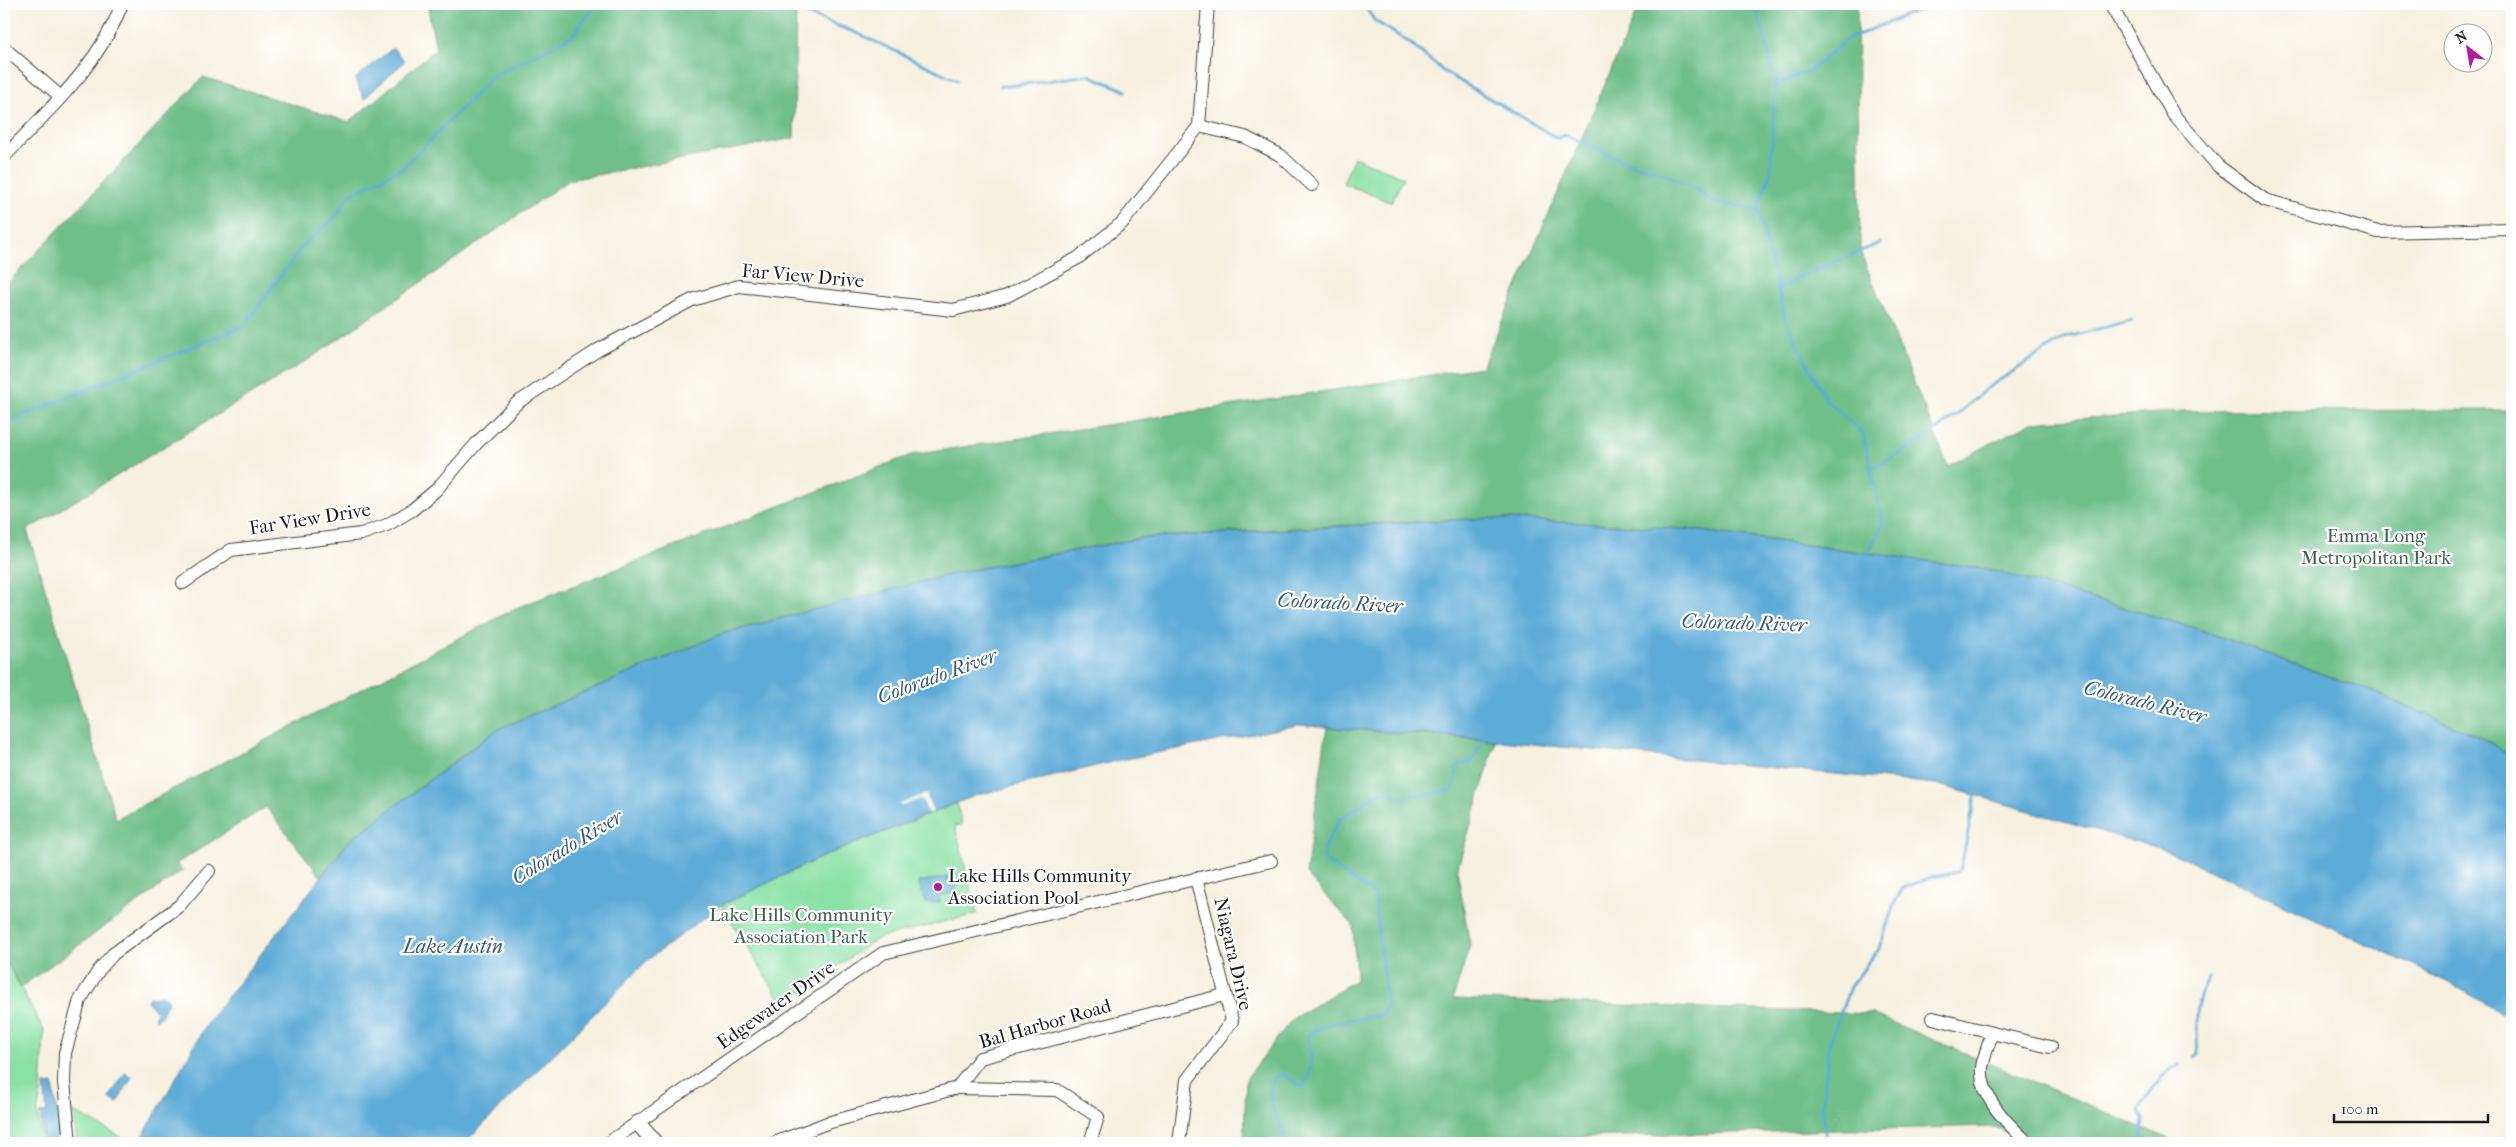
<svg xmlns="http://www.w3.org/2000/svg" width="2516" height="1147" font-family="'IM FELL French Canon',serif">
<rect width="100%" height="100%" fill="#fff"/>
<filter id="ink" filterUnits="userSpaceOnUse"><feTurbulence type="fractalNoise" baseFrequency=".02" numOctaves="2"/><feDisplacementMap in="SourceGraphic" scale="10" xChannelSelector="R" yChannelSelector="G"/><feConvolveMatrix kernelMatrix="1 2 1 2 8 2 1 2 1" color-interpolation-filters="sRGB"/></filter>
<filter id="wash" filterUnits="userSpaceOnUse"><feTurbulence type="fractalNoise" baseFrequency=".0096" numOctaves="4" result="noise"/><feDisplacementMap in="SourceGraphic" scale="20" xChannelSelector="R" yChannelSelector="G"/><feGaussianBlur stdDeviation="1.12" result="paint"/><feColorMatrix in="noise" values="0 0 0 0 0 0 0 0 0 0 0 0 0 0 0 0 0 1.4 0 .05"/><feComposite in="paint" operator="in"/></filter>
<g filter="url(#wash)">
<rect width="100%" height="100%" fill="#f6f0df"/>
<g fill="#8ae1a5" stroke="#537e60">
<polygon points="1354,157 1403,177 1392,203 1343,183"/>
<polygon points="957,803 962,825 955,826 977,914 878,938 783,1004 721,905 826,855"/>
<polygon points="4,957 44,1030 41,1094 37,1113 43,1143 4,1143"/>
<polygon points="74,1112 132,1143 77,1143"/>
</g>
<g fill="#6fbf8a" stroke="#466e53">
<polygon points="427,4 796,4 794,138 569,180 311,358 27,530 116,819 516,608 911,455 1482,367 1640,4 1857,4 1860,251 1948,466 2032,422 2185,411 2512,410 2512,756 2484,739 2370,691 2195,628 1987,569 1687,529 1487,518 1295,528 1141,538 955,573 498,729 350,840 321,877 266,807 176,864 183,870 21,987 4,957 4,287 203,77 349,122 436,49"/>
<polygon points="1327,727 1496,741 1457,870 1470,945 1453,999 1872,1014 2179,1143 2035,1143 1991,1126 1364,1143 1244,1143 1246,1079 1292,1019 1356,980 1353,925 1306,874"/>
</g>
<g fill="#5dabd7" stroke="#3c647a">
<polygon points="393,48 405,61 364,99 355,79"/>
<polygon points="1487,518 1687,529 1987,569 2195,628 2370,691 2484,739 2512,756 2512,1019 2450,983 2168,851 1936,784 1471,738 1298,725 1116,761 977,795 826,855 718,907 649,959 465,1143 139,1143 207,1023 350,840 498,729 724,633 955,573 1141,538"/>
<polygon points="953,876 957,892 939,896 940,902 925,903 918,882"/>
<polygon points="162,994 169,1000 161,1016 156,1020 154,1018 157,1012 147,1001 149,997 154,998"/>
<polygon points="125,1073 132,1077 117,1103 109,1098"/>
<polygon points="53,1084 61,1143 44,1143 40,1113 47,1112 44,1085"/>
</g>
<polygon fill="#f6f0df" points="926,794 933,812 928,814 923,801 920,799 901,806 900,804"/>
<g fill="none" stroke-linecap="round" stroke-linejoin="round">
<g stroke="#5dabd7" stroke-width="3">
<polyline points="781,4 859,34 957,80"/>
<polyline points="1363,4 1375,21 1410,43 1443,71 1557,138 1565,135 1624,161 1657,171 1695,188 1715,203 1758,209"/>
<polyline points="1756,4 1776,82 1770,174 1758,209 1786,322 1826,400 1863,433 1883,524 1866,557"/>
<polyline points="1776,85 1811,70 1846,40 1928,6 1984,4"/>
<polyline points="1000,86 1010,86 1089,75 1126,91"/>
<polyline points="1778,290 1797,278 1880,243"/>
<polyline points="4,423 244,326 301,248 336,216 350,195 404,167 493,76 571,37 596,4"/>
<polyline points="1871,469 1914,446 1958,414 1986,389 2064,338 2132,320"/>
<path d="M2194,1057L2198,1054C2197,1027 2193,1001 2209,976"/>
<path d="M1279,1143L1284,1137V1133C1274,1114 1260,1090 1281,1073L1302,1087C1315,1071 1311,1054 1308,1036C1326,1020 1359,1019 1382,1015L1387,1006L1374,894L1324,860V848L1340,819L1377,794L1386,792L1402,798L1452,790C1458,778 1454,772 1459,764L1471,763L1486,735"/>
<polyline points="1827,1143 1822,1111 1829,1045 1850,987 1879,949 1894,904 1903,888 1933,877 1958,872 1961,868 1976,792"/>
<path d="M2136,1143L2141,1140L2143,1120L2139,1111C2150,1092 2158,1075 2179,1065"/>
</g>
</g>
</g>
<g filter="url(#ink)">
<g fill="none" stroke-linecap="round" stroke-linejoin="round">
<g stroke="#3d3c39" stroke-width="14">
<g id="minor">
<polyline points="2110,4 2173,114 2218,166 2265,200 2378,232 2512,229"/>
<polyline points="4,48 61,97"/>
<polyline points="1199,126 1245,137 1280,155 1312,185"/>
<path d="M4,157C48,110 99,66 122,4"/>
<polyline points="183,583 231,550 361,534 387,525 412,510 436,490 476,444 517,403 598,350 692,300 739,286 953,310 1007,296 1078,258 1122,223 1199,126 1208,4"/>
<polyline points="1933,1018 1992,1033"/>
<polyline points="957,1088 1057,1090 1098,1117 1090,1143"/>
<polyline points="70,1143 64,1082 65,1053 80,1000 99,970 113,954 179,906 209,871"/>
<polyline points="608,1143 883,953 1271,861"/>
<polyline points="774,1143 827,1123 957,1088 980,1058 1224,995"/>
<polyline points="1179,1143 1187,1080 1232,1021 1196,878"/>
<path d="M2025,1143V1140C2006,1122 1979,1096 1982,1067C1984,1056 1989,1044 1992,1033L2050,1047"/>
</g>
</g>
<g stroke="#3d3c39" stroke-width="17">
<polyline id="tertiary" points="638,1123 655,1143"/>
</g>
<use href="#minor" stroke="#fff" stroke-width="12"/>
<use href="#tertiary" stroke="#fff" stroke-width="15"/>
</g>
</g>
<circle fill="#b5179e" stroke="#fff" stroke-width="2" cx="938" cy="887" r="5"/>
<g text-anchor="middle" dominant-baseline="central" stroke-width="4.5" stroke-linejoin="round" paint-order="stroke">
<g font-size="19" fill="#1c1c1c" stroke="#fff">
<text transform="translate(803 276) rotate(5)">Far View Drive</text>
<text transform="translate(310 519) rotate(-9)">Far View Drive</text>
<text transform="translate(1233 954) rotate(77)">Niagara Drive</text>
<text transform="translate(776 1005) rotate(-35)">Edgewater Drive</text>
<text transform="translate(1045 1024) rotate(-16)">Bal Harbor Road</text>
</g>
<g font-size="19" fill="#42614c" stroke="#fff">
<text x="2376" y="536">Emma Long<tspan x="2376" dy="22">Metropolitan Park</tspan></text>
<text x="801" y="915">Lake Hills Community<tspan x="801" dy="22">Association Park</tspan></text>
</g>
<g font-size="19" fill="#1c1c1c" stroke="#fff" text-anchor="start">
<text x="948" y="876">Lake Hills Community<tspan x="948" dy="22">Association Pool</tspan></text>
</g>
<g font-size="20" font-style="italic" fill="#395c70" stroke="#fff">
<text transform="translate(1340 603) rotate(3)">Colorado River</text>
<text transform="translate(1744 623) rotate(2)">Colorado River</text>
<text transform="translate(937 676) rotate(-20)">Colorado River</text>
<text transform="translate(2145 702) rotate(14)">Colorado River</text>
<text transform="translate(567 847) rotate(-31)">Colorado River</text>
<text x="453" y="946">Lake Austin</text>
</g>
</g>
<rect width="2516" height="1147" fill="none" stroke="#fff" stroke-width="20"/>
<g transform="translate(2468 48) rotate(329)"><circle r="24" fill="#ffffff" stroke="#a4a4a4"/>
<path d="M0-4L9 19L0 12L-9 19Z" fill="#b5179e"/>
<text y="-8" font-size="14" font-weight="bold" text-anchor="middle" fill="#1c1c1c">N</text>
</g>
<path d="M2334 1114v8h154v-8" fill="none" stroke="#1c1c1c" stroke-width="2.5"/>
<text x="2341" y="1114" font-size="15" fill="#1c1c1c" stroke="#ffffff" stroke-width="4" paint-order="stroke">100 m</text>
</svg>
